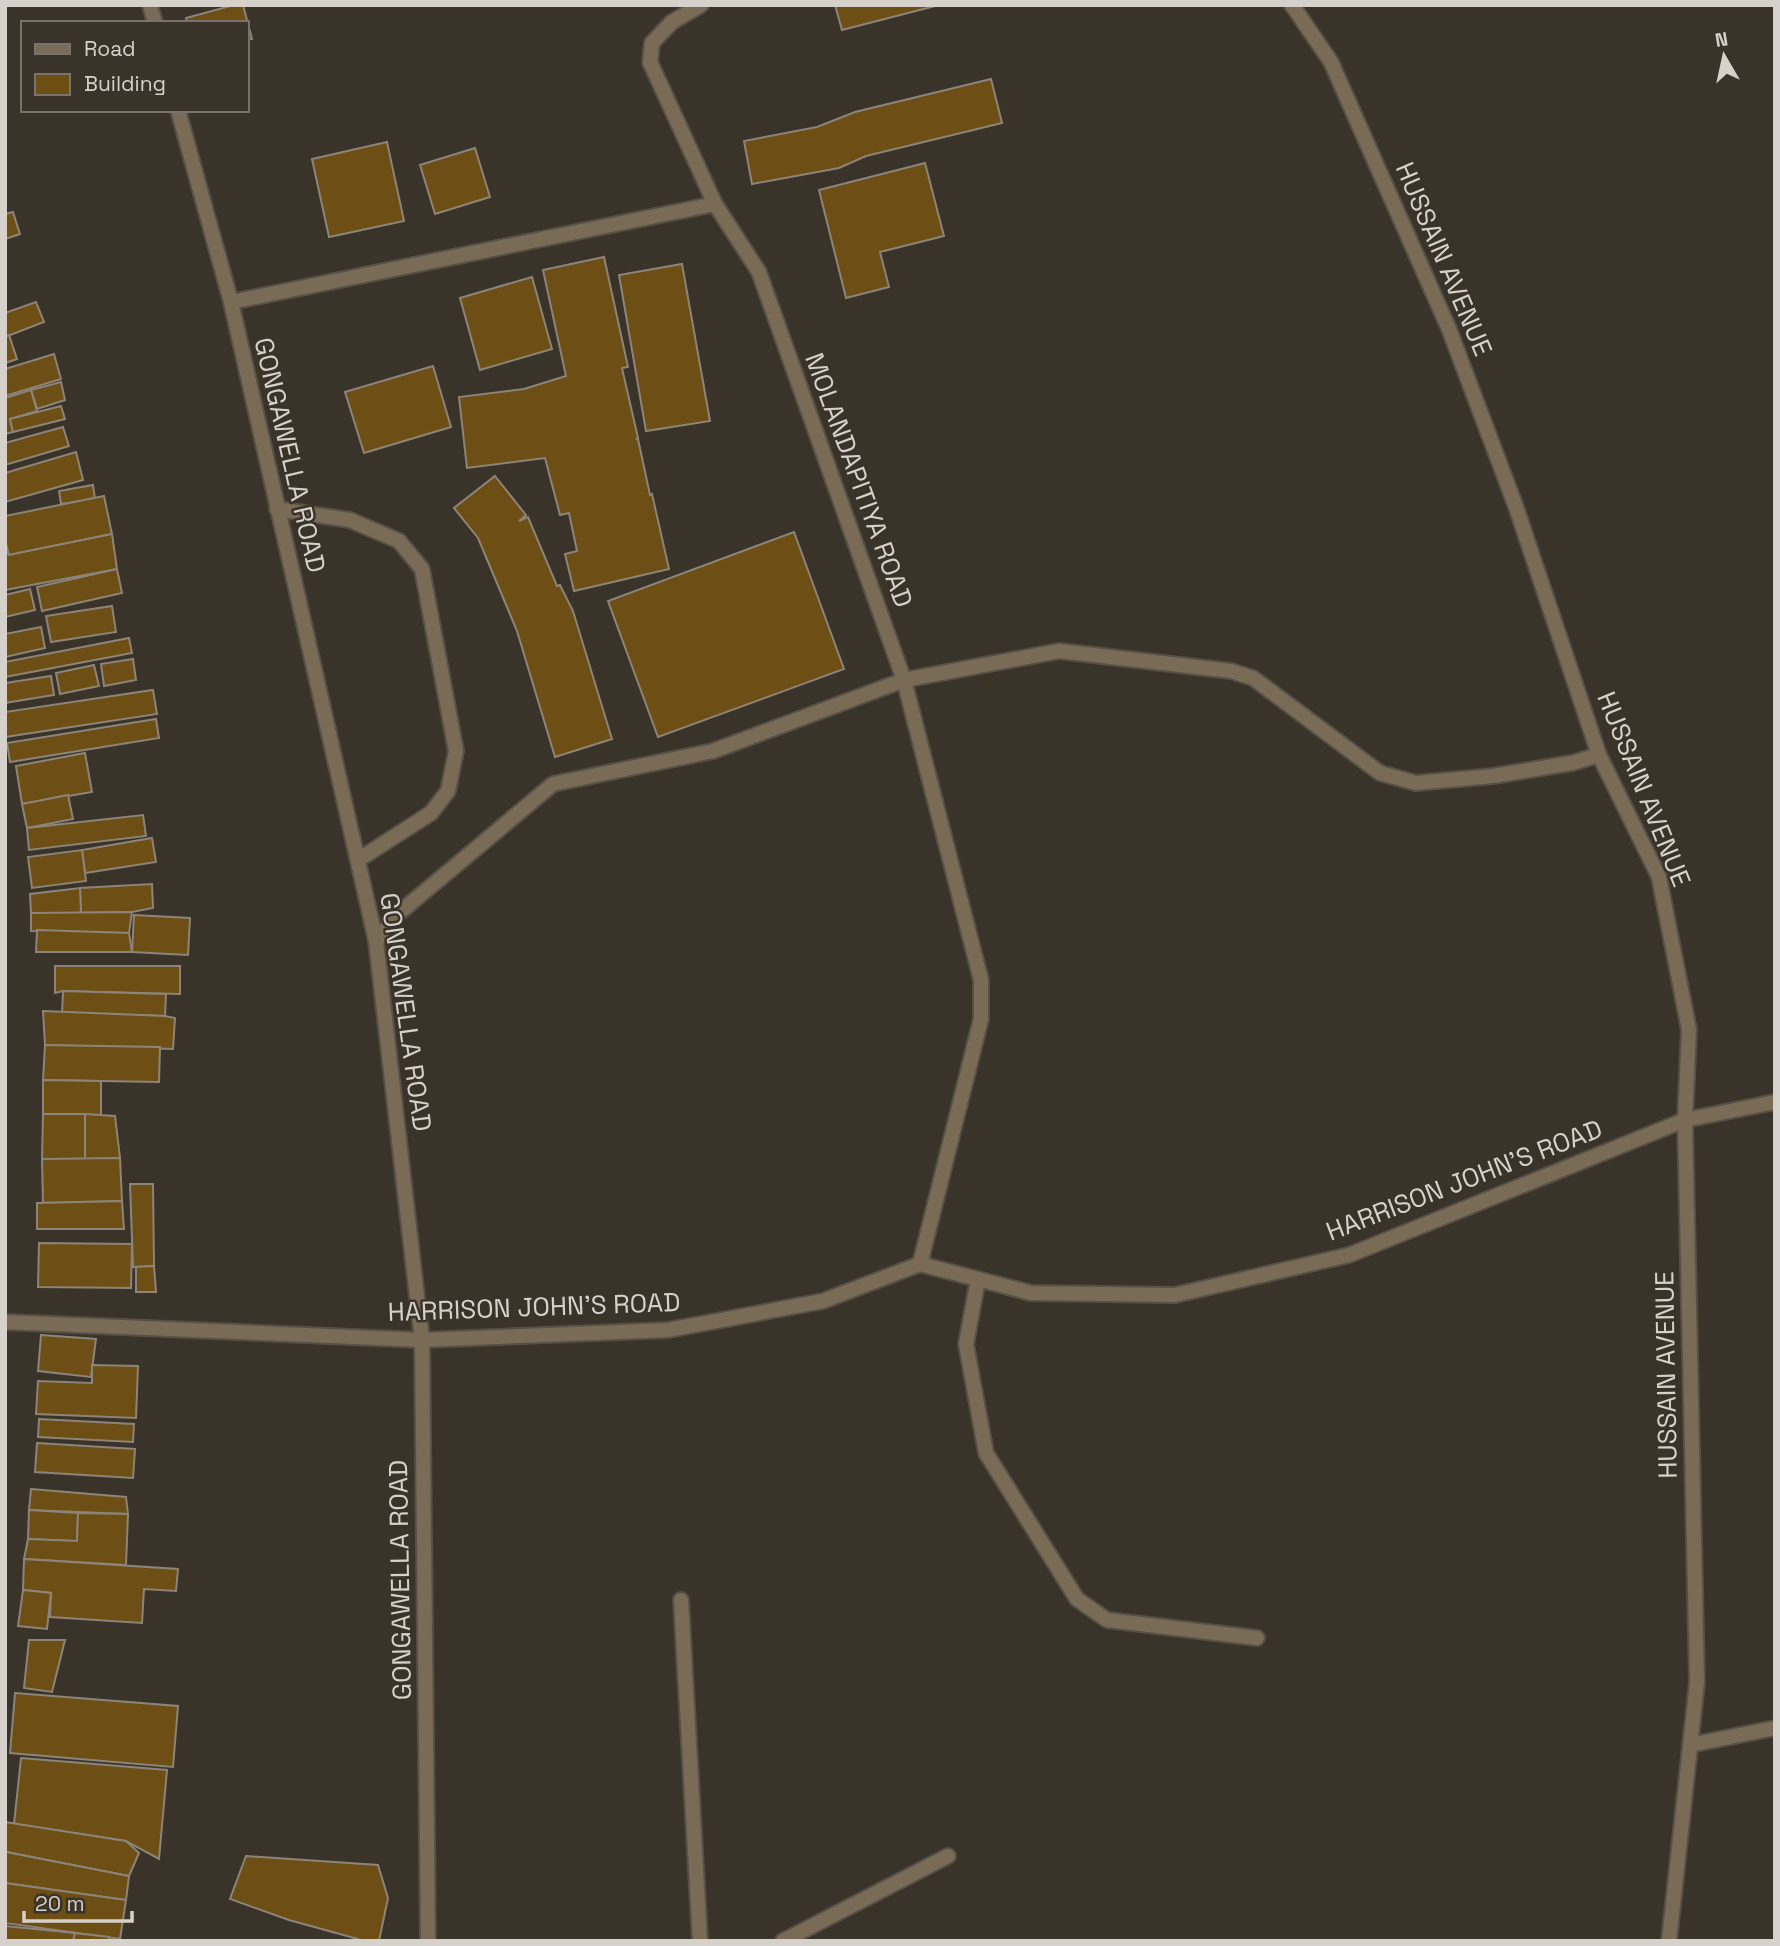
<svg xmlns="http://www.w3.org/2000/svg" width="1780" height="1946" font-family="'Space Grotesk',sans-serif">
<rect width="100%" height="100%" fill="#3a3329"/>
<g fill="#6d4e14" stroke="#8c8478" stroke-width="2">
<polygon points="234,5 243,5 252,39 247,40 247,23 187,23 186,18"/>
<polygon points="835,5 939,5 842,30"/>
<polygon points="991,79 1002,123 866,156 839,168 752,184 744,141 817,127 855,112"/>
<polygon points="387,142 404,221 329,237 312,159"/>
<polygon points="475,148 490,197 435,214 420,165"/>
<polygon points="925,163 944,236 880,252 889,287 846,298 819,190"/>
<polygon points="13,212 20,234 5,239 5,214"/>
<polygon points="604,257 628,367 622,368 638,438 636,439 638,439 650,495 652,494 669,569 574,591 565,554 577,551 569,513 560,515 545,458 467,468 459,397 524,389 566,376 543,270"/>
<polygon points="682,264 710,421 646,431 619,275"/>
<polygon points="532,277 552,349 480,370 460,298"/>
<polygon points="36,302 44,322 5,337 5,313"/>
<polygon points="9,335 17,359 5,363 5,337"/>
<polygon points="54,354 61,379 5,396 5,369"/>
<polygon points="433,366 451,427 364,453 345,392"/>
<polygon points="61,382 65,400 37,409 31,390"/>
<polygon points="31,390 37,411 10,419 13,432 5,434 5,398"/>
<polygon points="61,406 65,419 13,432 10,419"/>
<polygon points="63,427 69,446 5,465 5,443"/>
<polygon points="76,452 83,480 5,502 5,473"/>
<polygon points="495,476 526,515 519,521 528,517 557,586 560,585 573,611 612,739 555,757 517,631 507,607 478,538 454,508"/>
<polygon points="93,485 95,499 61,504 59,491"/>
<polygon points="104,496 112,534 9,555 5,540 5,516"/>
<polygon points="794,532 844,669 658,737 608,601"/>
<polygon points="112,534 117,569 5,590 5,549 9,555"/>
<polygon points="117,569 122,593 42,611 37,587"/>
<polygon points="30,589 35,610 5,617 5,595"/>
<polygon points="112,606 116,632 51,642 46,616"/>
<polygon points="41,627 45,648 5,657 5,634"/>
<polygon points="129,638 132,653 5,677 5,662"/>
<polygon points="133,659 136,680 104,686 101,664"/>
<polygon points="94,665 99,686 60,694 56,673"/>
<polygon points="51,676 54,695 5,703 5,683"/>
<polygon points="153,690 157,714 5,737 5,712"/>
<polygon points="156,719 159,738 10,762 7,743"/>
<polygon points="85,753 92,792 22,804 16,766"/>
<polygon points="68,795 73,819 27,828 22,804"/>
<polygon points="143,815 146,836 29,850 27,828"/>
<polygon points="152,838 156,862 85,873 82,850"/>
<polygon points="82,850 86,881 32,888 28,857"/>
<polygon points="152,884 153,908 132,912 81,913 80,888"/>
<polygon points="80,888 81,913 31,913 30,894"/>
<polygon points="132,912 129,933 31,931 31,913"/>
<polygon points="134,915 190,918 188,955 132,952"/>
<polygon points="37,930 129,933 132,952 36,952"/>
<polygon points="55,966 180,966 180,994 63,991 55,993"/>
<polygon points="63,991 166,994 165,1016 62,1013"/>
<polygon points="43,1011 165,1016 175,1018 173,1049 45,1045"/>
<polygon points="45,1045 160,1047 159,1082 43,1080"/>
<polygon points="43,1080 101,1081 101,1115 43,1114"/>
<polygon points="43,1114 85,1114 85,1160 42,1159"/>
<polygon points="85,1114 115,1116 120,1158 85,1160"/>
<polygon points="120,1158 122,1201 43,1203 42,1159"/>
<polygon points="130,1184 153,1184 154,1266 133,1267"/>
<polygon points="122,1201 124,1229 37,1229 37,1203"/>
<polygon points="39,1243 132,1244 131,1288 38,1287"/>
<polygon points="154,1266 156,1292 136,1292 136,1267"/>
<polygon points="41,1335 96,1339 91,1377 38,1371"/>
<polygon points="92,1365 138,1366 136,1418 36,1414 38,1381 92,1383"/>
<polygon points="39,1419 134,1424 133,1442 38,1437"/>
<polygon points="37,1443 135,1449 133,1478 35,1472"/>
<polygon points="31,1489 126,1497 128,1514 29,1510"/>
<polygon points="29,1510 78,1513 77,1541 28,1539"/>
<polygon points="78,1513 128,1514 126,1565 24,1559 28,1539 77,1541"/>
<polygon points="24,1559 178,1569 176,1591 144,1589 142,1623 50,1617 51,1593 23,1590"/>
<polygon points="23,1590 51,1593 47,1629 18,1626"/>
<polygon points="29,1640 65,1640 52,1692 24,1688"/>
<polygon points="15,1693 178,1706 173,1767 10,1753"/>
<polygon points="21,1758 167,1770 159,1859 126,1841 14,1824"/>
<polygon points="5,1822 126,1841 139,1853 129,1876 6,1852"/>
<polygon points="6,1852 129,1876 126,1900 5,1883"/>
<polygon points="246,1856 378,1865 388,1898 379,1941 365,1941 289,1920 230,1899"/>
<polygon points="5,1883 126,1900 120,1939 5,1923"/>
<polygon points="5,1926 75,1933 73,1941 5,1941"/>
<polygon points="75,1933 109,1937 109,1941 73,1941"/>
</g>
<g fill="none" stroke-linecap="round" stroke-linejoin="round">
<g stroke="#565046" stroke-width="18">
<g id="service">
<polyline points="277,509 350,520 399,541 422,569 456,751 448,791 431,813 358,860"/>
<polyline points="783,1941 948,1856"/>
</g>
</g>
<g stroke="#565046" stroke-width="18">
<g id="minor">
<polyline points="701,5 672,22 652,43 650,62 715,204"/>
<polyline points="1292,5 1331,62 1449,329 1516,507 1599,755 1659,877 1689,1030 1685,1120 1697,1682 1669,1941"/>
<polyline points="231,302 715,204 759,272 904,680 981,980 981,1019 920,1264"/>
<polyline points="376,941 399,913 553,784 713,751 904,680 1059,651 1231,671 1253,678 1380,773 1416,783 1493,776 1572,763 1599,755"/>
<polyline points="978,1279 966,1344 986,1453 1077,1599 1107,1620 1257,1638"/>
<polyline points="681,1600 700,1941"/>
<polyline points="1690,1745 1775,1728"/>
</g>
</g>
<g stroke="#565046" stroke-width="18">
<g id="tertiary">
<polyline points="150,5 155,23"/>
<polyline points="178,110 231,302 376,941 422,1340 428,1941"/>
<polyline points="5,1322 422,1340 668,1330 823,1301 920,1264 1031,1293 1175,1295 1349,1255 1685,1120 1775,1102"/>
</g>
</g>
<use href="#service" stroke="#796b55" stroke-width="14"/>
<use href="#minor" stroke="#796b55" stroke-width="14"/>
<use href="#tertiary" stroke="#796b55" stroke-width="14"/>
</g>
<g text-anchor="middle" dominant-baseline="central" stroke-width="5" stroke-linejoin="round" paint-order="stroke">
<g font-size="26" fill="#d6d2cb" stroke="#3a3329">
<text transform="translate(1444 259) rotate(67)">HUSSAIN AVENUE</text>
<text transform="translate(290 455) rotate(77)">GONGAWELLA ROAD</text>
<text transform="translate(859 480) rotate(70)">MOLANDAPITIYA ROAD</text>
<text transform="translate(1644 789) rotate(68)">HUSSAIN AVENUE</text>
<text transform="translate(406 1012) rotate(82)">GONGAWELLA ROAD</text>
<text transform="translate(1464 1180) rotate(-21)">HARRISON JOHN'S ROAD</text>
<text transform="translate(534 1307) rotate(-2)">HARRISON JOHN'S ROAD</text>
<text transform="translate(1666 1375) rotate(-91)">HUSSAIN AVENUE</text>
<text transform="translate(400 1580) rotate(-91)">GONGAWELLA ROAD</text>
</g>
</g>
<rect width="1780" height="1946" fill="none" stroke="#d6d2cb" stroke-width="14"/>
<rect x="21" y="21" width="228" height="91" fill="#3a3329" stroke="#78736a" stroke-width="2"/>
<rect x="35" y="44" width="35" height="10" fill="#796b55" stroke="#78736a" stroke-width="2"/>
<text x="84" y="56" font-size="21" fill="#d6d2cb">Road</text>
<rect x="35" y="74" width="35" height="21" fill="#6d4e14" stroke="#78736a" stroke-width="2"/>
<text x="84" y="91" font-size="21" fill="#d6d2cb">Building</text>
<g transform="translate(1724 56) rotate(351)" stroke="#3a3329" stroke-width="5" paint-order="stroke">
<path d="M0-5L12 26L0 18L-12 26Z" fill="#d6d2cb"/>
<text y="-10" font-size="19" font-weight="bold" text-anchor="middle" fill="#d6d2cb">N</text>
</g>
<path d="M24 1911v10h108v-10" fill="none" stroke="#d6d2cb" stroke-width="3.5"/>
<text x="35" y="1911" font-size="21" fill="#d6d2cb" stroke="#3a3329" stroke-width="5" paint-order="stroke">20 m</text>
</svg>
